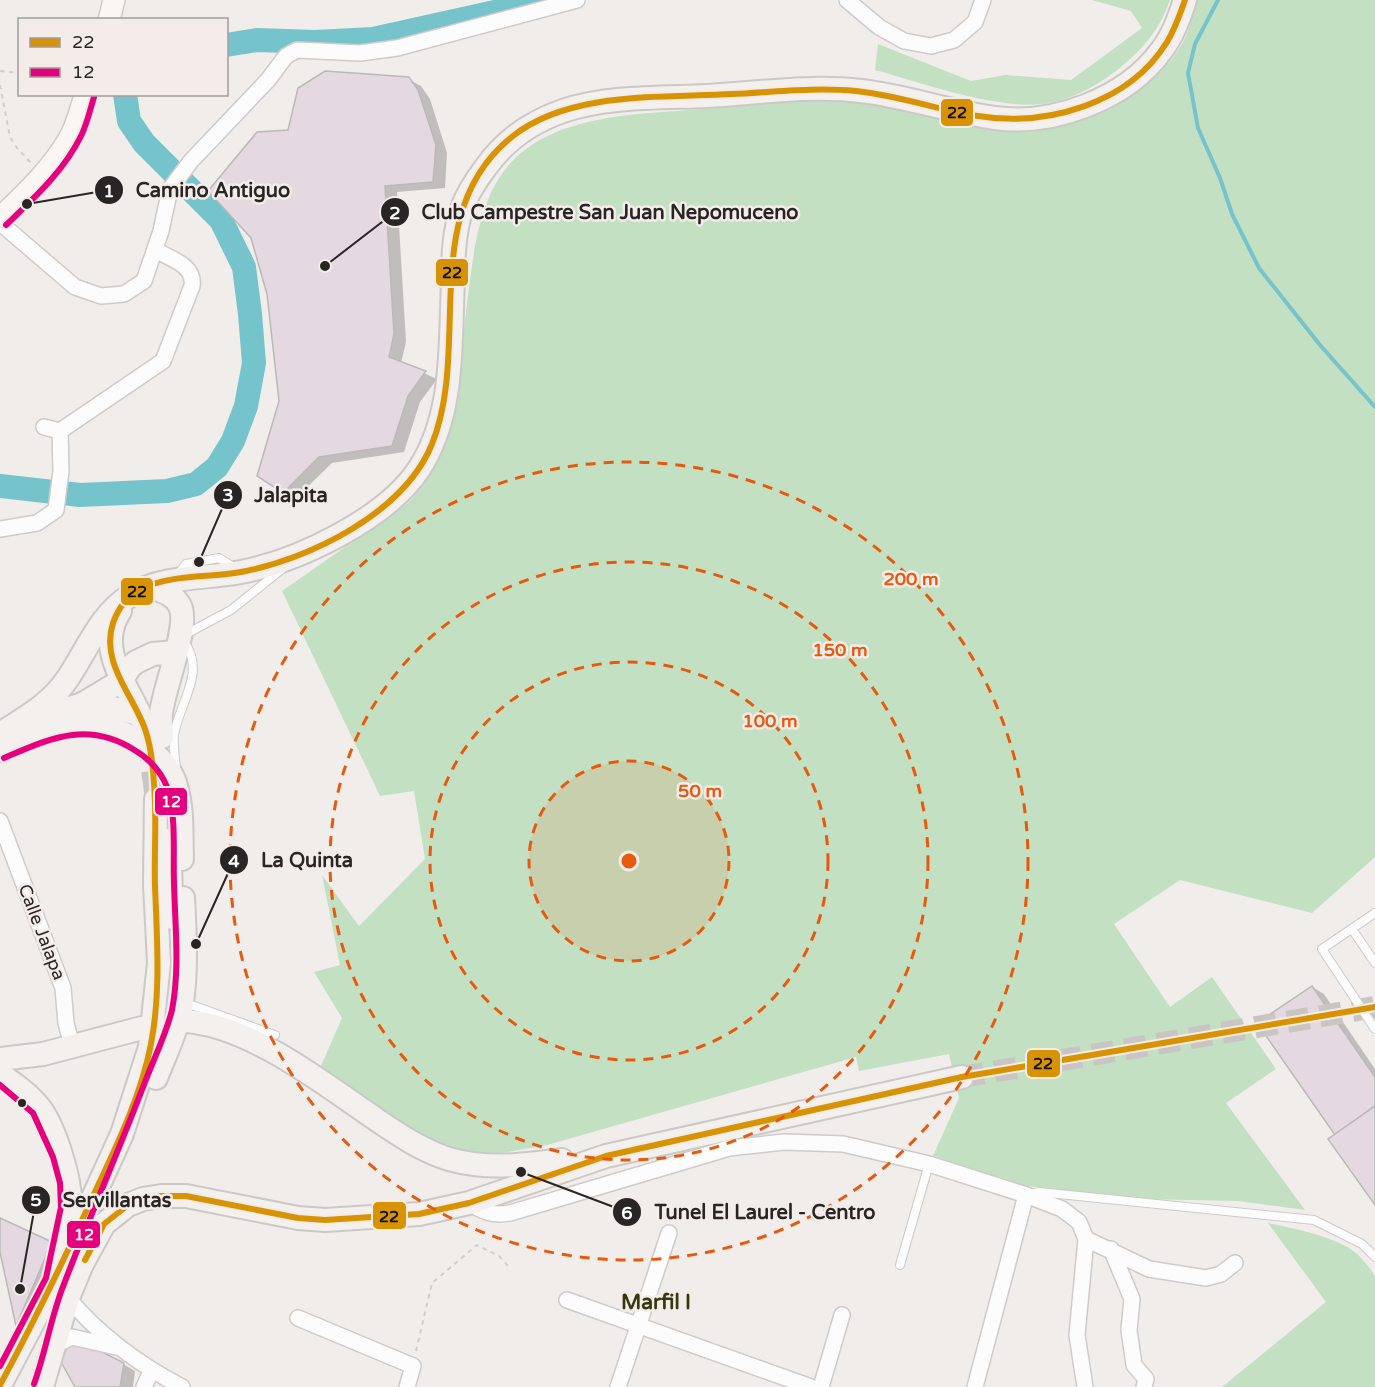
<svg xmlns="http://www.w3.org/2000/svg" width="1375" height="1387" font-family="'Varela Round',sans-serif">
<rect width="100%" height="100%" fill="#f1edeb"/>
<g fill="#c3e0c3">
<path d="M1092,0H1170C1161,27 1144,48 1122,66C1102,83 1076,98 1049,103C1003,112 922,83 875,70L878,44L971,81L1006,75L1071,80L1142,28L1131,11Z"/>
<path d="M1196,0H1375V857L1312,913L1180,880L1114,924L1170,1007L1212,977L1276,1069L1226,1103L1305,1210L1238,1201L1140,1199L1010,1184L932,1158L959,1098L949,1054L859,1071L856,1057L547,1145L496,1154L469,1151L425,1139L320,1068L342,1018L314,972L340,965L322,875L359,926L425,859L414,791L380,796L282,591L408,503C414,496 421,489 425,482C439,461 445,438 450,414C463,361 465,307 474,253C480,216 491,178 521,153C572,111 653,114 716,108C759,104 804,98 847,102C902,106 961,124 1017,132C1038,131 1060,128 1080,121C1118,108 1170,74 1186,36C1191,24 1193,12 1196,0Z"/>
<path d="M1268,1223C1289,1227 1331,1236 1349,1248C1360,1255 1368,1265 1375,1276V1387H1222L1326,1302Z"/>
</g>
<g fill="#0003">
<polygon points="408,79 421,86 430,99 447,153 445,188 397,192 406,342 401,363 437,379 420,402 404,452 332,463 296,498 283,491 280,402 290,132"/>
<polygon points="1312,987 1324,994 1375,1069 1375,1202 1337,1135"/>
<polygon points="0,1220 63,1250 28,1332 17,1325 0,1245"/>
<polygon points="123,1364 135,1371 133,1387 76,1387"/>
</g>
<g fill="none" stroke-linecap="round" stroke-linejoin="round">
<polyline stroke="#76c4cb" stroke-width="4" points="1218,0 1195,44 1188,73 1198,128 1220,178 1232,214 1259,268 1320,345 1375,407"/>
<g stroke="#76c4cb" stroke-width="24">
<polyline points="226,45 257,40 315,42 373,39 549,0"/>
<polyline points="0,486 80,495 167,491 196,484 217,467 233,441 246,406 254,363 250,314 244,267 221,220 144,143 129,121 125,94"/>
</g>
</g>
<g fill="#e5d9e1" stroke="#bbb8b8" stroke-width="1.5">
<polygon points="325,71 409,77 418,90 436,145 433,182 385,186 394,334 389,357 426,371 408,396 392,446 319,457 283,493 257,476 279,401 267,294 251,238 208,191 257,132 288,130 298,88"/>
<polygon points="1312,986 1375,1077 1375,1106 1335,1135 1257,1023"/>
<polygon points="1375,1106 1375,1205 1328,1139"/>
<polygon points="0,1218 52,1242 16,1326 0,1252"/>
<polygon points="76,1339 124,1363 120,1387 75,1387 61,1362 69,1343"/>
</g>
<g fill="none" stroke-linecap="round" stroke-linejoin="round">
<g stroke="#c9c5c3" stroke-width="22" stroke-dasharray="22 11" stroke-linecap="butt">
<polyline points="148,738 156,799"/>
<polyline points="962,1077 1375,1007"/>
</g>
<g stroke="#cecbca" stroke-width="10">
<g id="service">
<polyline points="178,574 186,564 219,558 235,568"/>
<polyline points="186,634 231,610 282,569"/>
<path d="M176,768C175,758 173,746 174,735C179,703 207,672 184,642"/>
<polyline points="1375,913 1322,949 1375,1029"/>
<polyline points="1352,929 1375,963"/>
<polyline points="186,1003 275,1035"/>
<polyline points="1031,1194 1039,1192 1314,1220 1362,1244 1375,1257"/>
<polyline points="900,1265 929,1164"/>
</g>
</g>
<g stroke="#cecbca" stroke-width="18">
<g id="minor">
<polyline points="847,0 879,27 904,41 931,46 954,40 975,22 983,0"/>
<polyline points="3,216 5,227 75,287 101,296 124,294 144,281 161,231 170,189 191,161 268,80 286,56 297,50 360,53 397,48 577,0"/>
<path d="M44,427L60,431L163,361L192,286C195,265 171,259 155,250"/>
<polyline points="0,529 37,523 56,510 61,471 60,431"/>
<polyline points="0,821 63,988 66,1023 72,1046"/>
<path d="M469,1203C483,1212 493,1216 510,1213L729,1148L784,1142L843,1144L929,1164L1026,1195L1062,1209L1079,1222L1086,1239L1077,1335L1085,1387"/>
<polyline points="1086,1239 1149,1269 1206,1278 1221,1274 1235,1263"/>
<polyline points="1111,1249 1132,1299 1129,1330 1134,1365 1146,1379 1144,1387"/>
<path d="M68,1298C99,1335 140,1365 182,1387"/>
<polyline points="567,1300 811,1387"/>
<polyline points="298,1318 413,1366 407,1387"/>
<polyline points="53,1346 72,1337 116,1347"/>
<polyline points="144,1387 151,1371"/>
<polyline points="618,1387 669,1233"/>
<polyline points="821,1387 842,1315"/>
<polyline points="975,1387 1026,1195"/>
</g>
</g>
<g stroke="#cecbca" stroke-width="24">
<g id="secondary">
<polyline points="109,20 114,0"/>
<path d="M0,218C24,195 52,169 69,139C77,126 80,109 86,94"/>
</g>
</g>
<g stroke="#cbc9c8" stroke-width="26">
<g id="primary">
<path d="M150,587C162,591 174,594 180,606C190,626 163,689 161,714C160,721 162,729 162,737"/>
<path d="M120,611C96,647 125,682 140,715C143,722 145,729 148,737"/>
<polyline points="81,705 121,681 130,667 136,662 153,654 175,652"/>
<polyline points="35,716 81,705 108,707 139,714"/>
<path d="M0,734C25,718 52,703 68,678C87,650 100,614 131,595C164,575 204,579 241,572C298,561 386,519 419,469C455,414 450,343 453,280C453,256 454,231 462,208C467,194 477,179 486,167C506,139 531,122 563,111C606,96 661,98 707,96C758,93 810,85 861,91C906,96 950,112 995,118C1053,126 1126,99 1161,51C1173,36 1179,18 1185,0"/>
<path d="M0,750C53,727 94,707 146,747C158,756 172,770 176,786C183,809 181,835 182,859"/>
<polyline points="169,840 172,918"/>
<path d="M185,1021C250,1025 324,1084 377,1120C399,1135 423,1151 449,1159C487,1170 524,1165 562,1160"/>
<polyline points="0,1059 43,1054 142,1028"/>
<path d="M0,1074C14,1084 29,1094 39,1107C55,1127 72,1182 70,1208C70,1218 66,1229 64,1240"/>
<path d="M156,1078C165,1055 176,1033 181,1009C187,973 185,934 183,898"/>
<polyline points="81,1266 104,1224 128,1205 143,1199 161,1196 186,1196 298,1218 325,1220 419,1214 469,1203 606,1156 962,1077"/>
<polyline points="0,1385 55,1281 122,1134 150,1047 159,963 155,884 156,799"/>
<polyline points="42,1387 68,1298 87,1252"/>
</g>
</g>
<g stroke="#d1cecd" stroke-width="2" stroke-dasharray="4.5 4.5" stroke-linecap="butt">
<polyline points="0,71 20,73"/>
<polyline points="0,85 10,137 17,148 31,163"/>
<polyline points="416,1351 432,1283 477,1245 499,1256 508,1266"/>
</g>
<use href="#service" stroke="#fdfcfc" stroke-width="8"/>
<use href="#minor" stroke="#fdfcfc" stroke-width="15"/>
<use href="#secondary" stroke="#f9f6f4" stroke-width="21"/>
<use href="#primary" stroke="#f4f0ed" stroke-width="22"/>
<g stroke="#f3ece9" stroke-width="10">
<g id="bus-1">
<polyline points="85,1260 104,1224 128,1205 143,1199 161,1196 186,1196 298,1218 325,1220 419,1214 469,1203 606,1156 962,1077 1375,1007"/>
<path d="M0,1385C34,1322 65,1258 95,1192C117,1145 141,1096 151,1044C161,992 157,939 155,886C154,852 157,818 154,784C153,766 151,746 145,729C133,695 100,662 113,623C118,609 127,596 141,589C171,574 209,578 241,572C310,559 404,513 432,444C472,345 416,212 513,136C570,91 663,98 732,94C773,92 815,87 856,91C898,95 937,110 978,116C1046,127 1129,104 1167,42C1175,29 1180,14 1185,0"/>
</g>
</g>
<g stroke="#f3ece9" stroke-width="10">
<g id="bus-2">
<path d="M6,225C34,198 64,171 81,136C87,124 90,110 94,97"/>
<path d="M4,758C51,738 88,720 136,751C151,760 164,775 169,793C176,821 173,854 174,883C175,925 180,969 172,1010C166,1035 154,1058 145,1082C119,1150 90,1216 64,1284C51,1316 46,1351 34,1384"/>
<polyline points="0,1085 33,1113 53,1157 60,1183 61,1207 46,1278 0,1366"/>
</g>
</g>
<use href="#bus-1" stroke="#d89305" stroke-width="6"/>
<use href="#bus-2" stroke="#e5007d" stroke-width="6"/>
</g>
<circle cx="629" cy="861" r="100" fill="#e8590c" fill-opacity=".12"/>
<g fill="none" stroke="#e8590c" stroke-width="3" stroke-dasharray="10 8">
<circle cx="629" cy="861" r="100"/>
<circle cx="629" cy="861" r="199"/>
<circle cx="629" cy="861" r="299"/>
<circle cx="629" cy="861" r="399"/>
</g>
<circle fill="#282524" stroke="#f3ece9" stroke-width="2" cx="22" cy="1103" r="5"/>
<g text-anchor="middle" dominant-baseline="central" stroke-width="5" stroke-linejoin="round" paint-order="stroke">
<g font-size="18" fill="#282524" stroke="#f3ece9">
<text transform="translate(42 932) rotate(69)">Calle Jalapa</text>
</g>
<g font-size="21" font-weight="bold" fill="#363910" stroke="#f3ece9">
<text x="656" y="1302">Marfil I</text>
</g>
</g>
<circle cx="629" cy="861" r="9" fill="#e8590c" stroke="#f3ece9" stroke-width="3"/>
<g font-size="18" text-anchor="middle" font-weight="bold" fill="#e8590c" stroke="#f3ece9" stroke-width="5" stroke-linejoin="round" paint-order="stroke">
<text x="911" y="585">200 m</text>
<text x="840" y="656">150 m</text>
<text x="770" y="727">100 m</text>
<text x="700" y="797">50 m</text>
</g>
<path fill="none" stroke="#282524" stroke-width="2" d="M27 204L109 190M325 266L395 212M199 562L228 495M196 944L234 860M20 1289L36 1200M521 1172L627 1212"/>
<g fill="#282524" stroke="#f3ece9" stroke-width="2">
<circle cx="27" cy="204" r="6"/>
<circle cx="325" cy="266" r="6"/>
<circle cx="199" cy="562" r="6"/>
<circle cx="196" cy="944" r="6"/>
<circle cx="20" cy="1289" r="6"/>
<circle cx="521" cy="1172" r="6"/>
<circle cx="109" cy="190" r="15"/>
<circle cx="395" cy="212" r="15"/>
<circle cx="228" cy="495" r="15"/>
<circle cx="234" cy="860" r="15"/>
<circle cx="36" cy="1200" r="15"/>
<circle cx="627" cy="1212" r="15"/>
</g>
<g font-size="18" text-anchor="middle" font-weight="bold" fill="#fff">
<text x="109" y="197">1</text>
<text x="395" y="219">2</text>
<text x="228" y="501">3</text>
<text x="234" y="867">4</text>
<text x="36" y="1206">5</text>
<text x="627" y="1219">6</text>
</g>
<g font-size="20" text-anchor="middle" font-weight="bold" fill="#282524" stroke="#f3ece9" stroke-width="5" stroke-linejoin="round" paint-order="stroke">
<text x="213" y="197">Camino Antiguo</text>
<text x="610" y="219">Club Campestre San Juan Nepomuceno</text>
<text x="291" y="502">Jalapita</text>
<text x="307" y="867">La Quinta</text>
<text x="117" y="1207">Servillantas</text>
<text x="765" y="1219">Tunel El Laurel - Centro</text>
</g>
<g stroke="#f3ece9" stroke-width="2">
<rect x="940" y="98" width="34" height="29" rx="6" fill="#d89305"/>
<rect x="435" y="258" width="34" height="29" rx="6" fill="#d89305"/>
<rect x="120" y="577" width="34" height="29" rx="6" fill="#d89305"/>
<rect x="154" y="787" width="34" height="29" rx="6" fill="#e5007d"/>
<rect x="1026" y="1049" width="35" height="29" rx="6" fill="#d89305"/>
<rect x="372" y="1201" width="35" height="29" rx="6" fill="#d89305"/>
<rect x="66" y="1220" width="35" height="29" rx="6" fill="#e5007d"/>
</g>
<g font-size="16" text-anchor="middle" font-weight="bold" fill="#fff">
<text x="171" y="807">12</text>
<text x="84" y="1240">12</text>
</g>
<g font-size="16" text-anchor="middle" font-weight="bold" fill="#111">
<text x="957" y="118">22</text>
<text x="452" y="278">22</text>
<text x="137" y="597">22</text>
<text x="1043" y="1069">22</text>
<text x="389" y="1222">22</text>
</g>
<rect x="18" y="18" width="210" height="78" fill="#f3ece9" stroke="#a29c9a" stroke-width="1.5"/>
<rect x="30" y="38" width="30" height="9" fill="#d89305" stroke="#a29c9a" stroke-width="1.5"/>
<text x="72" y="48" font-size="18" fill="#282524">22</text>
<rect x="30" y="68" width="30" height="9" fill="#e5007d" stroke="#a29c9a" stroke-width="1.5"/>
<text x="72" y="78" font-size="18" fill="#282524">12</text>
</svg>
